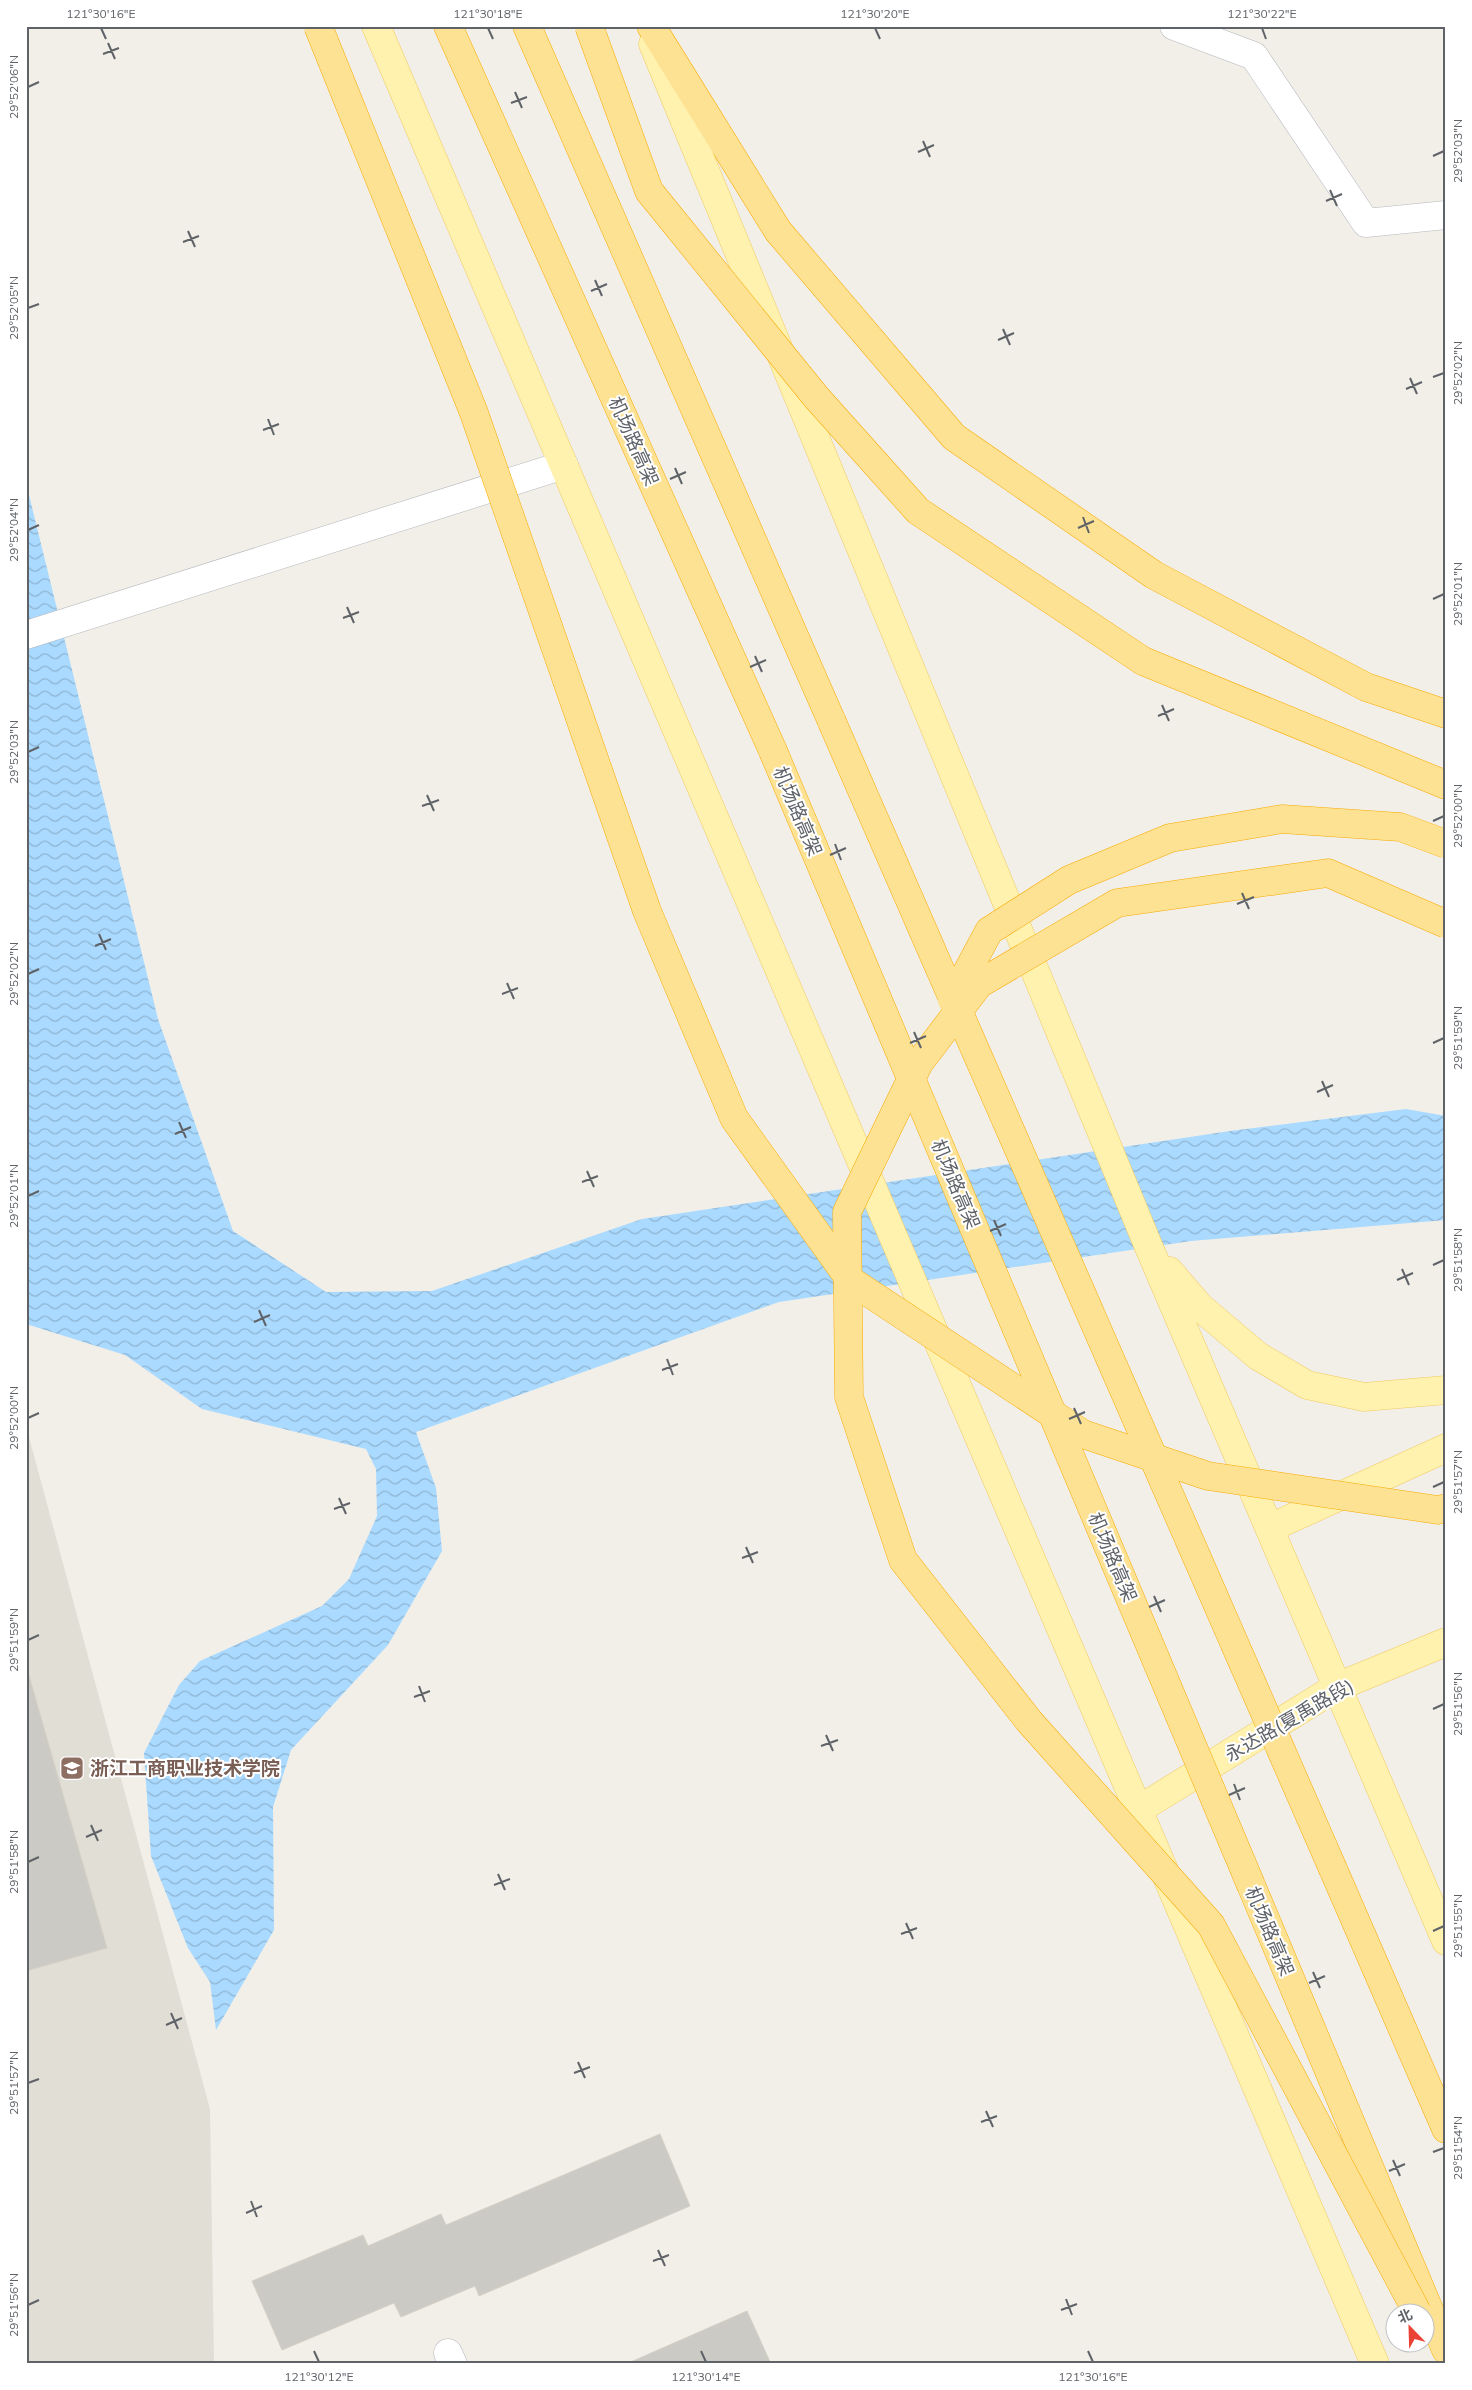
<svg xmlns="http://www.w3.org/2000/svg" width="1472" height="2390" font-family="Mulish,'Noto Sans SC',sans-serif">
<defs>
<pattern id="water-waves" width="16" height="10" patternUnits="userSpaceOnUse" patternTransform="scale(1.25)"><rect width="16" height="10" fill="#aadaff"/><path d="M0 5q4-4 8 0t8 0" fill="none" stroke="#8eb4d2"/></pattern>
</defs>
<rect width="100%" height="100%" fill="#f1efe8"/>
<polygon fill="#e1ded6" points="26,1426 210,2109 214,2364 26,2364"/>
<polygon fill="url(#water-waves)" points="26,483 158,1019 233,1231 326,1292 432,1291 642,1219 1230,1131 1406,1109 1446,1116 1446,1220 1191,1241 779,1302 416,1432 436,1488 442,1551 388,1645 291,1750 273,1807 274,1930 216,2030 210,1982 188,1948 151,1856 144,1753 179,1685 200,1661 322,1606 349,1579 377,1516 376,1469 366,1449 202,1409 125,1355 26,1324"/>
<g fill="#cccac5" stroke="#d6d1c6">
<polygon points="26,1665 107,1948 26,1971"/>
<polygon points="660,2134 690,2206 479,2296 475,2286 401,2317 394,2303 282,2350 252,2281 363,2235 368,2246 441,2214 446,2225"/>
<polygon points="747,2311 771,2364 626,2364"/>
</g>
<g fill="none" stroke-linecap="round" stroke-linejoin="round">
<g stroke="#b5b8bc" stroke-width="29">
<g id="minor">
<polyline points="1174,26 1254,56 1366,223 1446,215"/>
<polyline points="26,635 564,465"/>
<polyline points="448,2353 453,2364"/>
</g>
</g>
<g stroke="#f2c960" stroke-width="29">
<g id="major">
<polyline points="376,26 1375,2364"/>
<polyline points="653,44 1148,1245 1446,1941"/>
<polyline points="1169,1271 1200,1307 1258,1356 1307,1385 1364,1397 1446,1390"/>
<polyline points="1270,1528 1446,1448"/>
<polyline points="1138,1810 1337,1687 1446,1642"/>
</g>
</g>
<g stroke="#f9ab00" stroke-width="29">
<g id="highway">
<polyline points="448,26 773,751"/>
<polyline points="527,26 832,722"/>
<polyline points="651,26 778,231 954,437 1154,575 1366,687 1446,714"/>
<polyline points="1143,661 1446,785"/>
<polyline points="1333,1869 1446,2129"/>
<polyline points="1251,1885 1446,2350"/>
</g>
</g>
<use href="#minor" stroke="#fff" stroke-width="28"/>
<use href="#major" stroke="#fff2af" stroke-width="28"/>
<use href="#highway" stroke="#fde293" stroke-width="28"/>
<g stroke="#f9ab00" stroke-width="29" stroke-linecap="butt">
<g id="highway-bridge">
<polyline points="318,26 474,413 647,911 734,1118 851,1281 1083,1434 1208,1476 1438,1510 1446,1508"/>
<polyline points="589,26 649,191 816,397 918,511 1143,661"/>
<polyline points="832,722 1333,1869"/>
<polyline points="773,751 1251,1885"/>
<polyline points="952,1000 989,931 1069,880 1170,838 1282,819 1400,827 1446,844"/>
<polyline points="1417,2312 1211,1925 1029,1721 903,1560 849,1397 847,1212 919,1063 979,984 1117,903 1328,873 1446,924"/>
</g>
</g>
<use href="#highway-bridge" stroke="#fde293" stroke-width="28"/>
</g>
<path fill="none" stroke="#5f6368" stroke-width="2" d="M101,28L106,39M488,28L493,39M875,28L880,39M1262,28L1266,39M108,43L115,59M103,54L119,48M28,87L39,82M515,92L522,108M511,103L527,97M923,141L930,157M918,152L934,145M1433,156L1444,151M1330,190L1337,206M1326,201L1342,194M188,231L195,247M183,242L199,236M595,280L602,296M591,291L607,284M28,308L39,304M1003,329L1010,345M998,340L1014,333M1433,377L1444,373M1410,378L1417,394M1406,389L1422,382M268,419L274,435M263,430L279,424M675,468L682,484M670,479L686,472M1083,517L1089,533M1078,528L1094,521M28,530L39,525M1433,599L1444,594M347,607L354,623M343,618L359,612M755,656L762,672M750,667L766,660M1162,705L1169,721M1158,716L1174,709M28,752L39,747M427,795L434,811M422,806L439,800M1433,821L1444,816M835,844L841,860M830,855L846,848M1242,893L1249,909M1237,904L1254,897M99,934L106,950M95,946L111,939M28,974L39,969M507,983L514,999M502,994L518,988M914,1032L921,1048M910,1043L926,1036M1433,1043L1444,1038M1322,1081L1329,1097M1317,1092L1333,1085M179,1122L186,1138M175,1134L191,1127M587,1171L594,1187M582,1182L598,1176M28,1196L39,1191M994,1220L1001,1236M990,1231L1006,1224M1433,1265L1444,1260M1402,1269L1409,1285M1397,1280L1413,1273M259,1310L266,1326M254,1322L270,1315M667,1359L673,1375M662,1370L678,1364M1074,1408L1081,1424M28,1418L39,1413M1069,1419L1085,1412M1433,1487L1444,1482M339,1498L346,1514M334,1509L350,1503M746,1547L753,1563M742,1558L758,1552M1154,1596L1161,1612M1149,1607L1165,1600M28,1640L39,1635M419,1686L425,1702M414,1697L430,1691M1433,1709L1444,1704M826,1735L833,1751M821,1746L838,1740M1234,1784L1240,1800M1229,1795L1245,1788M91,1825L98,1841M86,1837L102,1830M28,1862L39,1857M498,1874L505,1890M494,1885L510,1879M906,1923L913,1939M1433,1931L1444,1926M901,1934L917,1928M1313,1972L1320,1988M1309,1983L1325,1976M171,2013L178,2029M166,2025L182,2018M578,2062L585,2078M574,2073L590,2067M28,2083L39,2079M986,2111L993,2127M981,2122L997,2116M1433,2152L1444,2148M1393,2160L1400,2176M1389,2171L1405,2164M251,2201L257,2217M246,2213L262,2206M658,2250L665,2266M653,2261L669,2255M1066,2299L1072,2315M28,2305L39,2300M1061,2310L1077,2304M314,2351L319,2362M701,2351L706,2362M1088,2351L1093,2362"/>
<defs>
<g id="university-square" transform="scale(1.25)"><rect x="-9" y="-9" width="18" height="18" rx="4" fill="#8d6e63" stroke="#fff"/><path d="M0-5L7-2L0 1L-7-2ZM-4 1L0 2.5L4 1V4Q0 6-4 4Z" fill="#fff"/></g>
</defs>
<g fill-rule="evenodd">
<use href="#university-square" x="72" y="1768"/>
</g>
<g text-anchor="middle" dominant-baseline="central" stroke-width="4" stroke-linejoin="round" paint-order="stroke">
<g font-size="19" fill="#5f6368" stroke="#fff">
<text transform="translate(634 441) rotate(66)">机场路高架</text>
<text transform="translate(798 811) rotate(67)">机场路高架</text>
<text transform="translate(956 1184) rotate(67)">机场路高架</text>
<text transform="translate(1113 1557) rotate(67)">机场路高架</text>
<text transform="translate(1289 1720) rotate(-30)">永达路(夏禹路段)</text>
<text transform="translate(1270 1931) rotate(67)">机场路高架</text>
</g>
<g font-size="19" font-weight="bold" fill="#785e54" stroke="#fff" text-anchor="start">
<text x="90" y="1768">浙江工商职业技术学院</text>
</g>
</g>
<rect width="1472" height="2390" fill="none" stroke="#ffffff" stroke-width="55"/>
<g transform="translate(1410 2328) rotate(337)"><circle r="24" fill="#ffffff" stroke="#bfc1c3"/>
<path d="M0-4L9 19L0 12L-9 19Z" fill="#ea4335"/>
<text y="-8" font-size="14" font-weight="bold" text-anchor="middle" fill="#5f6368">北</text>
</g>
<rect x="28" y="28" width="1416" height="2334" fill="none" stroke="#5f6368" stroke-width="2"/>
<g font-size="12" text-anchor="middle" fill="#5f6368">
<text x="101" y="18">121°30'16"E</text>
<text x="488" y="18">121°30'18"E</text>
<text x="875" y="18">121°30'20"E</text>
<text x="1262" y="18">121°30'22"E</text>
<text transform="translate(14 87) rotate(-90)" y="4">29°52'06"N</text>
<text transform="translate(1458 151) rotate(-90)" y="4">29°52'03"N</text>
<text transform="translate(14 308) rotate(-90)" y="4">29°52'05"N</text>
<text transform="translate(1458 373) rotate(-90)" y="4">29°52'02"N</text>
<text transform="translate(14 530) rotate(-90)" y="4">29°52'04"N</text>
<text transform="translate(1458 594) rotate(-90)" y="4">29°52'01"N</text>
<text transform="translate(14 752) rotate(-90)" y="4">29°52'03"N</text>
<text transform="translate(1458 816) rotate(-90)" y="4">29°52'00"N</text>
<text transform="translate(14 974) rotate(-90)" y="4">29°52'02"N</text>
<text transform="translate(1458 1038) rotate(-90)" y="4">29°51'59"N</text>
<text transform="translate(14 1196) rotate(-90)" y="4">29°52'01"N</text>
<text transform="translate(1458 1260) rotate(-90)" y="4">29°51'58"N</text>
<text transform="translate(14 1418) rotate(-90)" y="4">29°52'00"N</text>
<text transform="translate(1458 1482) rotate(-90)" y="4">29°51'57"N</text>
<text transform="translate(14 1640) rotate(-90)" y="4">29°51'59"N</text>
<text transform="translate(1458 1704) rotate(-90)" y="4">29°51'56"N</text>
<text transform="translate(14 1862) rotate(-90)" y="4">29°51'58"N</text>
<text transform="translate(1458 1926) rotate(-90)" y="4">29°51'55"N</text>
<text transform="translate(14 2083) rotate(-90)" y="4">29°51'57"N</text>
<text transform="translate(1458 2148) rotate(-90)" y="4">29°51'54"N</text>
<text transform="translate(14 2305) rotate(-90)" y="4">29°51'56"N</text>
<text x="319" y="2381">121°30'12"E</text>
<text x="706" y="2381">121°30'14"E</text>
<text x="1093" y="2381">121°30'16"E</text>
</g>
</svg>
